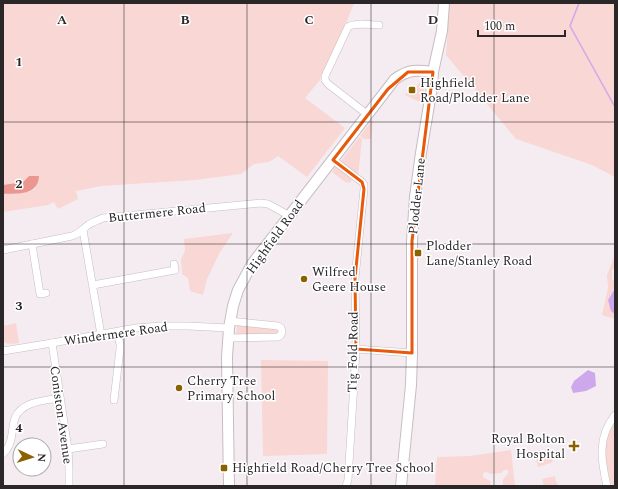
<svg xmlns="http://www.w3.org/2000/svg" width="618" height="489" font-family="Spectral,serif">
<rect width="100%" height="100%" fill="#f5ecf1"/>
<g fill="#f8d7d4">
<polygon points="3,3 354,3 347,21 320,80 305,98 345,128 307,177 278,156 269,162 254,164 241,174 195,180 101,186 76,191 78,199 58,209 54,202 48,205 3,212 3,194 28,192 35,189 39,177 29,176 23,182 3,185"/>
<polygon points="439,3 477,4 477,3 615,3 615,177 592,165 516,139 446,55 449,10"/>
<polygon points="421,81 425,83 422,103 405,95 407,92 413,90"/>
<polygon points="373,119 371,138 370,139 364,139 360,136"/>
<polygon points="359,137 362,139 358,176 342,163 341,161"/>
<polygon points="335,167 337,167 352,179 350,183 345,182 332,172"/>
<polygon points="233,233 220,252 207,279 203,295 190,291 188,278 182,274 181,259 185,251 184,239"/>
<path d="M615,255V268L612,270V281L614,279L615,281C615,288 612,293 608,300L611,310L615,314V319L602,315L608,288L607,275Z"/>
<path d="M16,323L19,343C1,346 3,342 3,326Z"/>
<polygon points="237,324 276,328 280,332 277,334 236,335"/>
<polygon points="261,360 328,361 327,454 263,456"/>
<path d="M615,423V438H614L615,442V486H612C606,463 599,444 615,423Z"/>
<polygon points="511,450 515,486 503,486 503,479 508,474 508,470 504,470 501,473 490,474 487,472 483,473 483,477 490,481 491,486 435,486 437,457 469,456"/>
<polygon points="556,450 558,450 563,457 560,458 559,456 554,457 554,460 552,460 553,462 538,467 536,459 557,454"/>
<polygon points="555,476 556,482 557,482 558,486 560,486 544,486 542,479"/>
</g>
<path fill="#eb9691" d="M29,176H39C38,196 18,193 3,194V185L23,182Z"/>
<g fill="#cda8ed">
<polygon points="615,286 615,314 611,311 608,300 614,290"/>
<polygon points="588,370 595,373 596,386 586,391 573,393 571,387 574,381"/>
</g>
<g fill="none" stroke-linecap="round" stroke-linejoin="round">
<polyline stroke="#cda8ed" stroke-width="1.5" points="579,3 570,26 615,107"/>
<g stroke="#c6bdc2" stroke-width="8">
<g id="street">
<path d="M368,115L328,84L325,80V76L348,27C354,22 371,25 379,25"/>
<polyline points="333,160 362,182 364,185 364,189 355,278 356,350 348,480 346,486"/>
<polyline points="83,230 101,335"/>
<polyline points="32,244 40,294 46,293"/>
<path d="M3,250L72,236C81,233 81,230 88,225C93,222 98,220 103,218L261,203L268,204L290,216"/>
<polyline points="93,285 175,270 174,264"/>
<polyline points="229,338 278,337 281,335 282,331 281,328 278,326 230,321"/>
<polyline points="52,343 68,449 69,468 69,486"/>
<polyline points="356,349 412,353"/>
<polyline points="3,351 52,343 136,328 160,326 188,326 229,328"/>
<polyline points="114,400 120,349 120,344 117,332"/>
<polyline points="68,449 103,444"/>
<path d="M3,454C9,448 11,442 12,434C13,429 13,423 15,418C22,401 44,401 59,398"/>
<path d="M607,486C601,460 597,438 615,415"/>
</g>
</g>
<g stroke="#c6bdc2" stroke-width="12">
<g id="secondary">
<path d="M229,486L227,357L229,328L233,306L238,290L252,264L395,79C409,69 417,70 433,72"/>
<polyline points="401,486 411,385 412,353 412,241 415,197 421,153 432,87 433,72 442,31 444,3"/>
</g>
</g>
<use href="#street" stroke="#fff" stroke-width="7"/>
<use href="#secondary" stroke="#fff" stroke-width="10"/>
</g>
<path fill="none" stroke="#e8590c" stroke-width="3" stroke-linejoin="round" d="M408,72H433L412,241V353L356,349L355,278L364,189L362,182L333,160L388,89Z"/>
<path fill="none" stroke="#2b2729" stroke-width="1" stroke-opacity="0.55" d="M124,3V486M247,3V486M371,3V486M494,3V486M3,122H615M3,244H615M3,367H615"/>
<g fill="#8a6201" stroke="#fff" stroke-width="1.5">
<rect x="408" y="86" width="8" height="8" rx="2"/>
<rect x="414" y="249" width="8" height="8" rx="2"/>
<circle cx="304" cy="279" r="4"/>
<circle cx="179" cy="388" r="4"/>
<path d="M572 440h4v4h4v4h-4v4h-4v-4h-4v-4h4z"/>
<rect x="220" y="464" width="8" height="8" rx="2"/>
</g>
<g text-anchor="middle" dominant-baseline="central" stroke-width="3" stroke-linejoin="round" paint-order="stroke">
<g font-size="13" fill="#2b2729" stroke="#fff" text-anchor="start">
<text x="420" y="83">Highfield<tspan x="420" dy="15">Road/Plodder Lane</tspan></text>
<text x="426" y="246">Plodder<tspan x="426" dy="15">Lane/Stanley Road</tspan></text>
<text x="312" y="272">Wilfred<tspan x="312" dy="15">Geere House</tspan></text>
<text x="187" y="381">Cherry Tree<tspan x="187" dy="15">Primary School</tspan></text>
<text x="565" y="439" text-anchor="end">Royal Bolton<tspan x="565" dy="15">Hospital</tspan></text>
<text x="232" y="468">Highfield Road/Cherry Tree School</text>
</g>
<g font-size="13" fill="#2b2729" stroke="#fff">
<text transform="translate(417 196) rotate(-84)">Plodder Lane</text>
<text transform="translate(157 213) rotate(-6)">Buttermere Road</text>
<text transform="translate(275 237) rotate(-54)">Highfield Road</text>
<text transform="translate(116 334) rotate(-8)">Windermere Road</text>
<text transform="translate(353 352) rotate(-89)">Tig Fold Road</text>
<text transform="translate(61 415) rotate(82)">Coniston Avenue</text>
</g>
</g>
<g font-size="13" text-anchor="middle" font-weight="bold" fill="#2b2729" stroke="#fff" stroke-width="3" stroke-linejoin="round" paint-order="stroke">
<text x="62" y="24">A</text>
<text x="185" y="24">B</text>
<text x="309" y="24">C</text>
<text x="433" y="24">D</text>
<text x="19" y="66">1</text>
<text x="19" y="188">2</text>
<text x="19" y="310">3</text>
<text x="19" y="432">4</text>
</g>
<rect width="618" height="489" fill="none" stroke="#2b2729" stroke-width="8"/>
<g transform="translate(32 457) rotate(94)"><circle r="19" fill="#ffffff" stroke="#aaa9a9"/>
<path d="M0-3L7 15L0 10L-7 15Z" fill="#8a6201"/>
<text y="-6" font-size="11" font-weight="bold" text-anchor="middle" fill="#2b2729">N</text>
</g>
<path d="M478 30v6h87v-6" fill="none" stroke="#2b2729" stroke-width="2"/>
<text x="484" y="30" font-size="12" fill="#2b2729" stroke="#ffffff" stroke-width="3" paint-order="stroke">100 m</text>
</svg>
